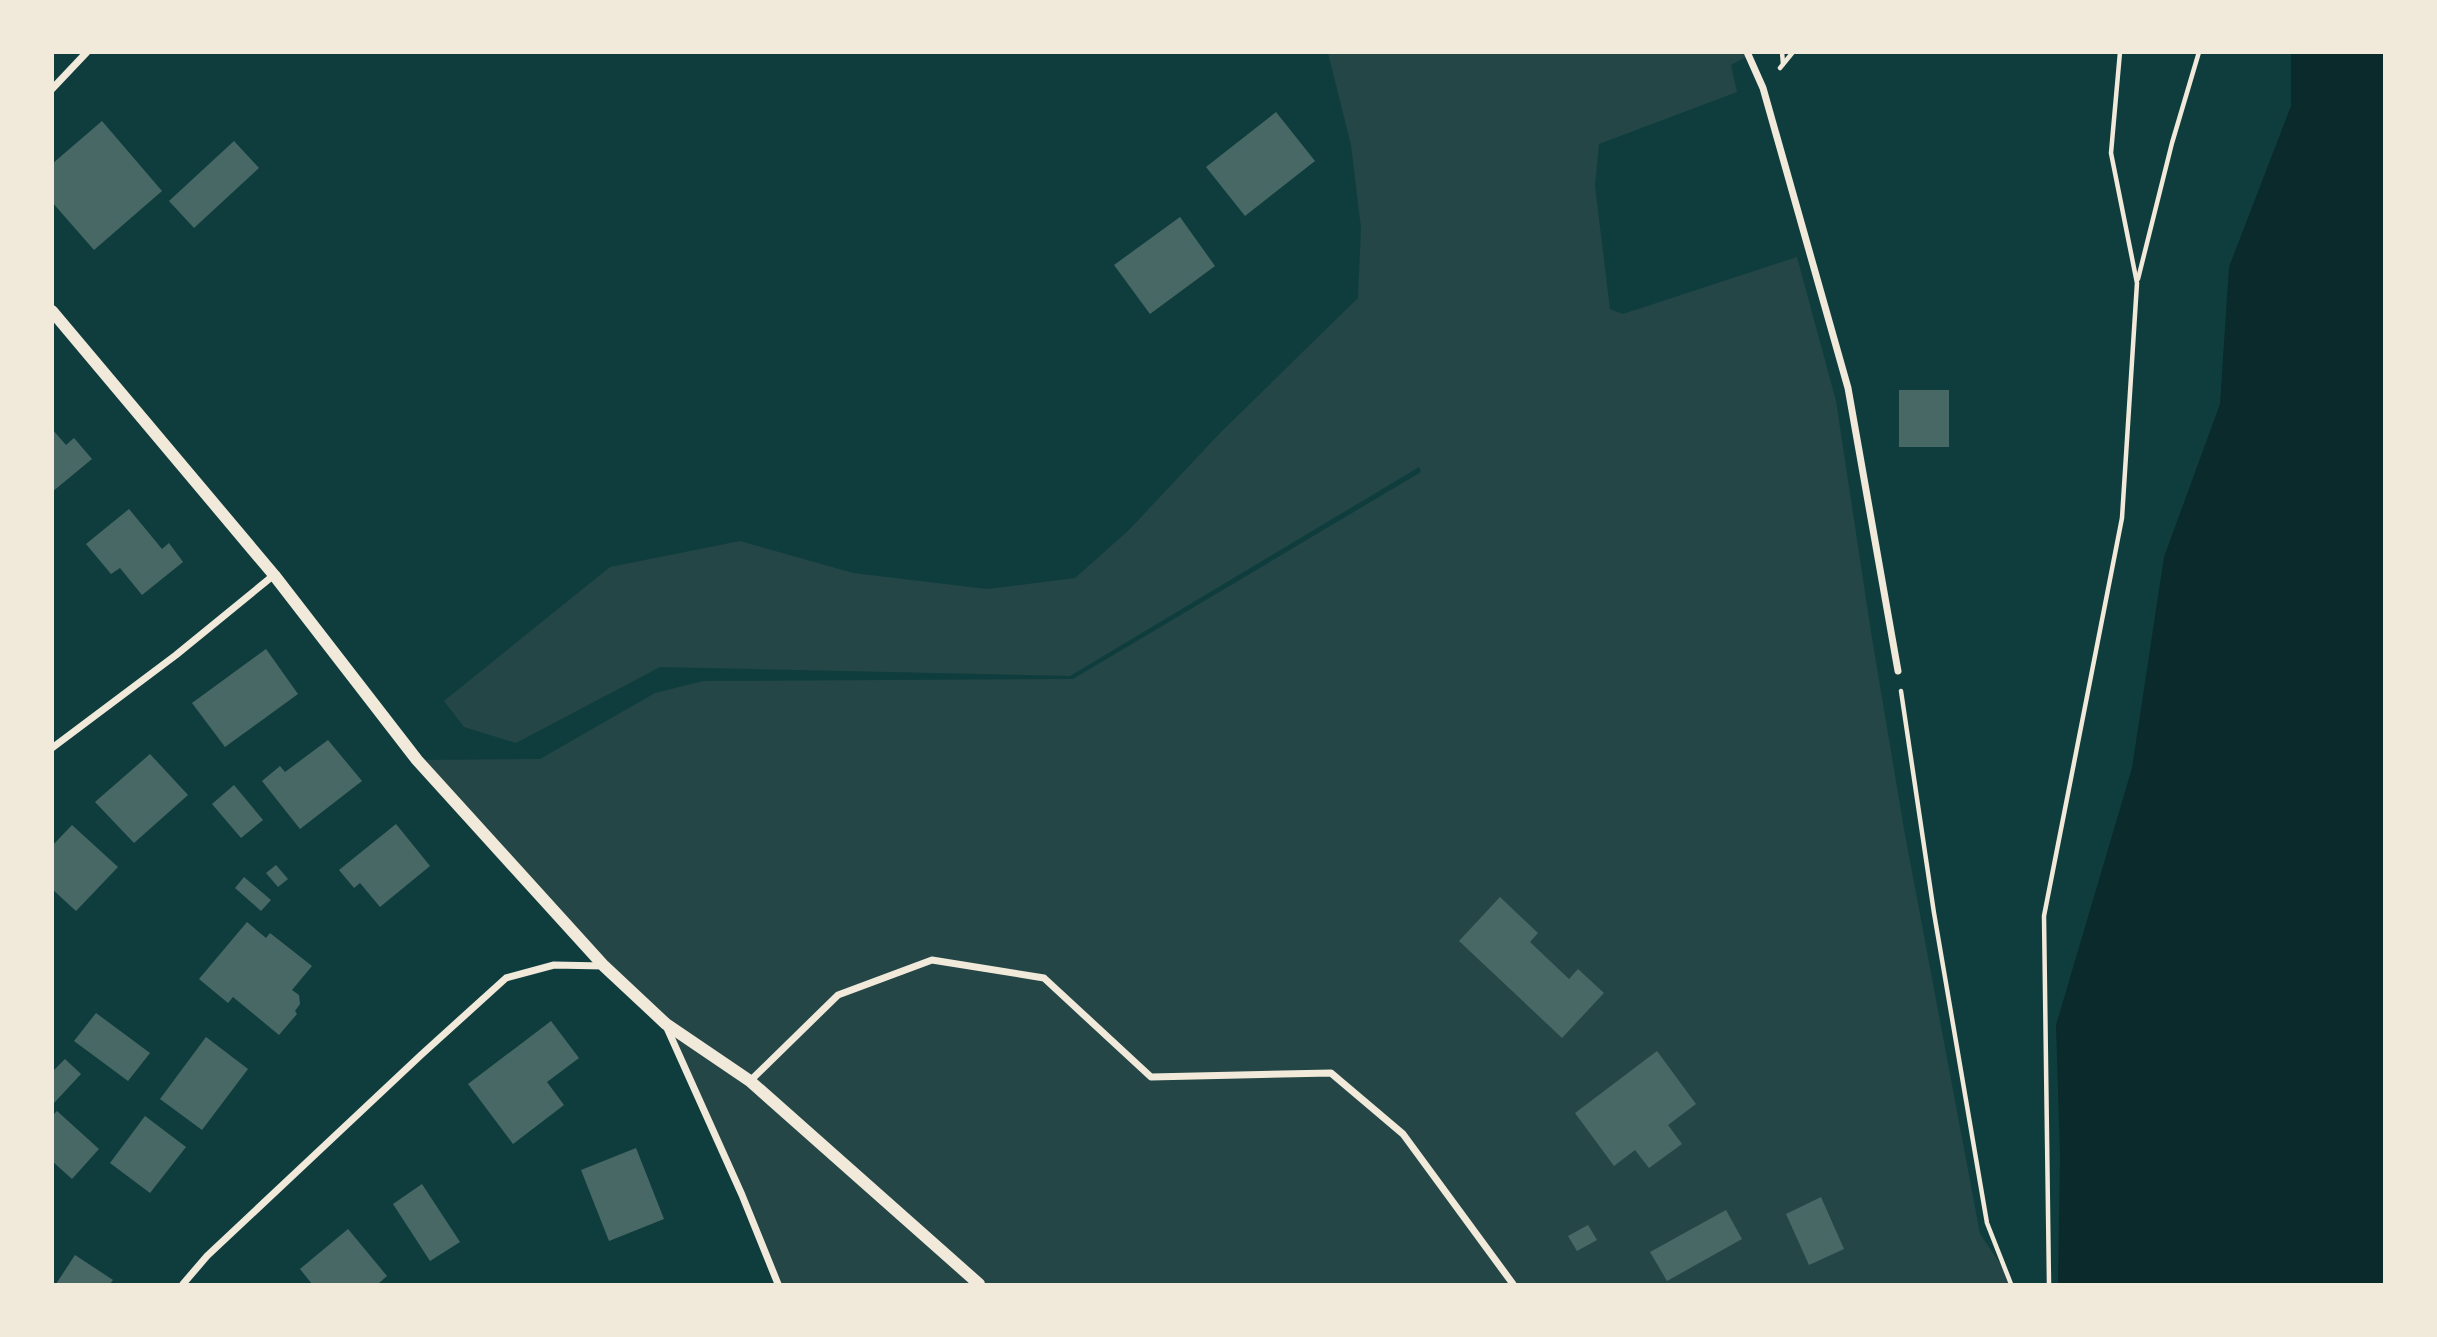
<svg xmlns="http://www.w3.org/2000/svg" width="2437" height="1337" font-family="Spectral,serif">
<rect width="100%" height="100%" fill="#0f3d3e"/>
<polygon fill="#244646" points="1328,53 1754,53 1731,65 1737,92 1599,144 1595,186 1610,309 1623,314 1797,257 1836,401 1871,632 1904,829 1980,1234 2014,1284 778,1284 666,1024 417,760 540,759 655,693 703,681 1073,679 1421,472 1419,467 1070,676 660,667 516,743 464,727 444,701 610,567 740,541 853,573 987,589 1075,578 1129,530 1220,433 1358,298 1361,228 1351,145"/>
<polygon fill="#0a2a2b" points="2291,53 2384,53 2384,1284 2058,1284 2060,1155 2056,1025 2132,768 2164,557 2220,404 2229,267 2291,106"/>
<g fill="#486865">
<polygon points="1276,112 1315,161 1245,216 1206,167"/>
<polygon points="102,121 162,191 94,250 52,202 52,164"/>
<polygon points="234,141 259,168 194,228 169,201"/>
<polygon points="1180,217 1215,266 1150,314 1114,265"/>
<rect x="1899" y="390" width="50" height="57"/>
<polygon points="52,429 66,445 74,438 92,459 52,492"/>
<polygon points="129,509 162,549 169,543 183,562 142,595 120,568 111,574 86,544"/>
<polygon points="266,649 298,694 225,747 192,703"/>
<polygon points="328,740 362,781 300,829 262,781 280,766 285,772"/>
<polygon points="150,754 188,795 134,843 95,802"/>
<polygon points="234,785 263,820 241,838 212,804"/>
<polygon points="396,824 430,866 380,907 360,883 354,888 339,870"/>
<polygon points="72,825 118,867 76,911 52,889 52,846"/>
<polygon points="276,865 288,879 278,887 266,873"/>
<polygon points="244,877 271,900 261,911 235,888"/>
<polygon points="1500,897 1538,933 1530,942 1569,979 1578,969 1604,993 1562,1038 1459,941"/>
<polygon points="247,922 266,938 270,933 312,966 292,990 299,995 300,1004 295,1011 297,1014 279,1035 233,997 228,1003 199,979"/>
<polygon points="96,1013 150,1053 128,1081 74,1041"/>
<polygon points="551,1021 579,1058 547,1082 564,1105 513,1144 468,1084"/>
<polygon points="206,1037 248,1069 202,1130 160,1099"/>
<polygon points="1657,1051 1696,1104 1668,1125 1682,1144 1649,1168 1635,1150 1614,1166 1575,1113"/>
<polygon points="65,1059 81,1074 54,1103 52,1072"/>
<polygon points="57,1111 99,1149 72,1179 52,1161 52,1116"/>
<polygon points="145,1116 186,1147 150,1193 110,1163"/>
<polygon points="636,1148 664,1219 609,1241 581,1170"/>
<polygon points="422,1184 460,1242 430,1261 393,1204"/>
<polygon points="1821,1197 1844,1249 1809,1265 1786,1214"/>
<polygon points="1726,1210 1742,1239 1667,1281 1650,1252"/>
<polygon points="1588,1225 1597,1240 1577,1251 1568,1236"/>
<polygon points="348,1229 387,1276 378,1284 312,1284 300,1269"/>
<polygon points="75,1255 113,1280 110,1284 56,1284"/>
</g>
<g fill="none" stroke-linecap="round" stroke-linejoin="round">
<g stroke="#f1e9da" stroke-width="4.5">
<polyline points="1782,52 1783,64"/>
<polyline points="1780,68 1793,52"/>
<polyline points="2138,279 2172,143 2199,52"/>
<polyline points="1901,691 1934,913 1987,1223 2011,1284"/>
<polyline points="2049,1284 2044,916 2122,518 2137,283 2111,153 2120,52"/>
</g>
<g stroke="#f1e9da" stroke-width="7">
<polyline points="1747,52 1763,88 1848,388 1898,671"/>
<polyline points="52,89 87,52"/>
<polyline points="52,748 176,655 274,575"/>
<polyline points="667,1028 742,1195 778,1284"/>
<polyline points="750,1081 838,995 932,960 1044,978 1151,1077 1331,1073 1403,1134 1513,1284"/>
<polyline points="183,1284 207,1256 421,1055 506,978 554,965 604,966"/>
</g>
<polyline stroke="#f1e9da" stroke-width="12" points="52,311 274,575 417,760 604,966 666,1024 750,1081 979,1284"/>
</g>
<rect width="2437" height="1337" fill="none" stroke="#f1e9da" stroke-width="108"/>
</svg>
